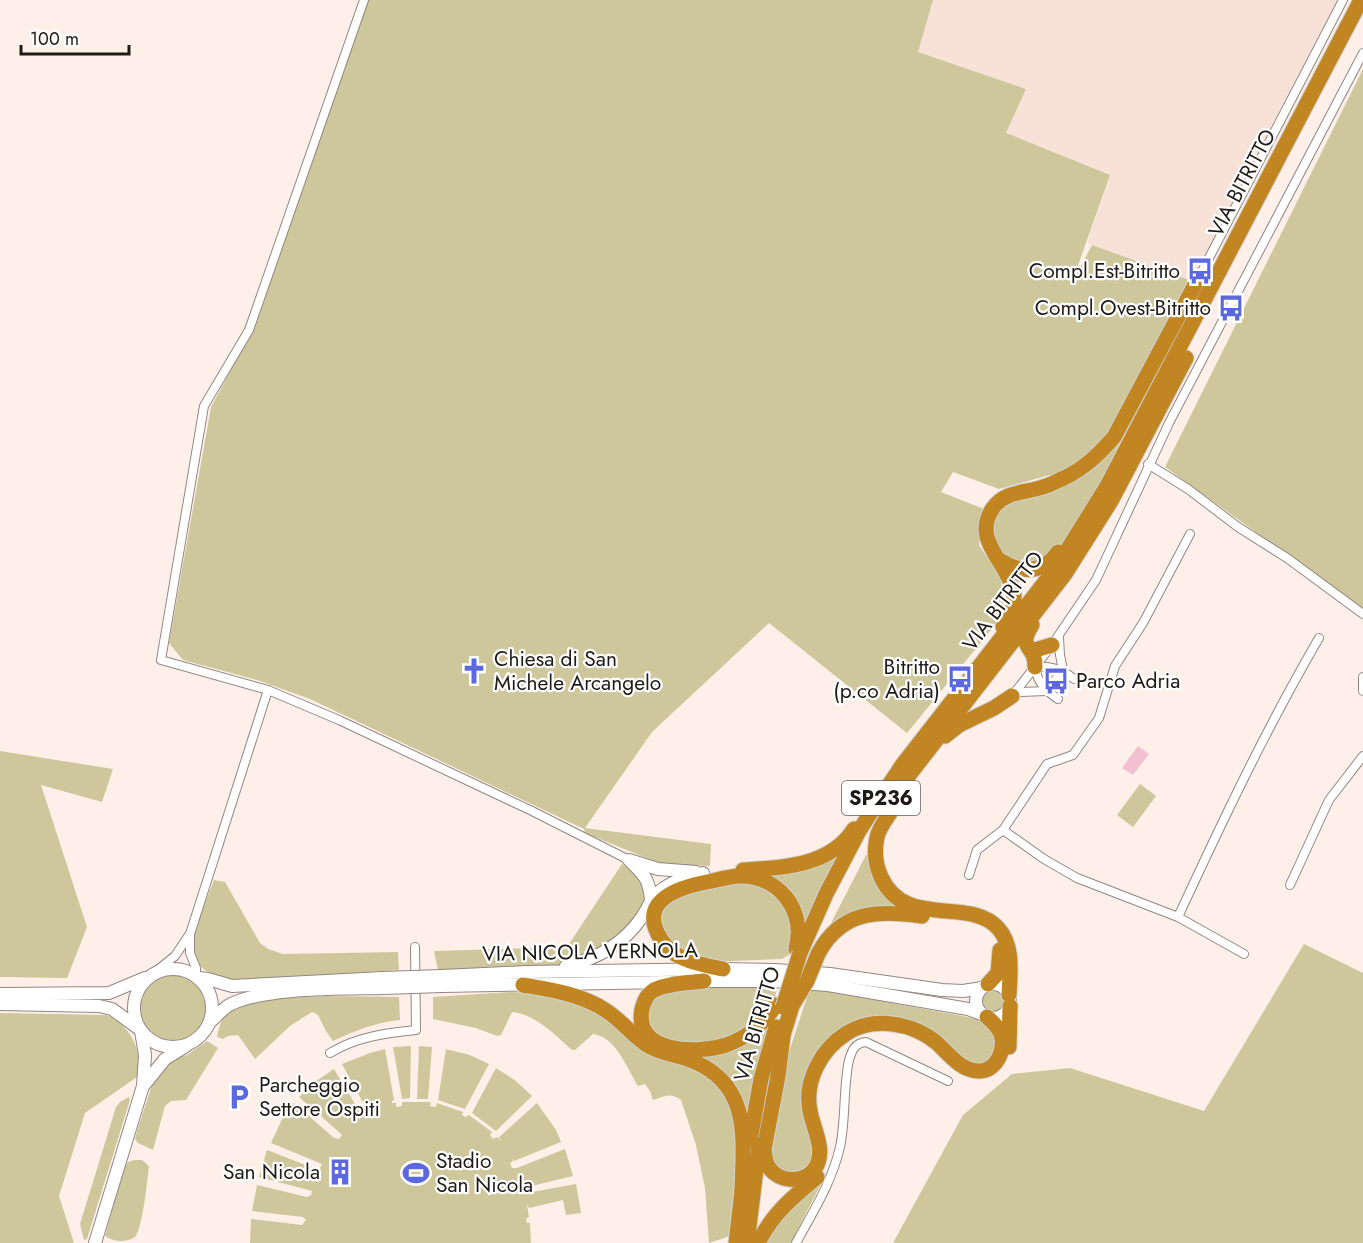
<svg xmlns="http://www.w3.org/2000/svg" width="1363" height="1243" font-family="Jost,sans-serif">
<rect width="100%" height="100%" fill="#fef0e9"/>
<polygon fill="#f8e2d7" points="933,0 1343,0 1196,283 1087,243 1110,175 1005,133 1026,89 918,52"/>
<g fill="#cdc79b">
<polygon points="364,0 933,0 918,52 1026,89 1006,133 1110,175 1071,285 1092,245 1189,280 1110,430 1092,451 1061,476 1050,475 999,489 953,472 941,492 984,509 979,545 1001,579 1004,614 907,733 769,623 652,732 585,828 711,844 710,866 661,864 585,833 584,829 310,699 257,680 183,660 169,643 211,407 256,323"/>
<polygon points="1363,69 1363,609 1165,467"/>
<path d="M1124,434C1102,480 1079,525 1046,565H1007L991,536C992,530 992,522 994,517C1004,498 1026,499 1043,494C1057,491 1070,484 1082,477C1099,467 1112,449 1124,434Z"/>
<polygon points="0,751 113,769 102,802 41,785 87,927 67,978 0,977"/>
<polygon points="1140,784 1156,796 1133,827 1117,815"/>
<polygon points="843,849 802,932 764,876"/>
<polygon points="868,854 907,908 828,929 866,855"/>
<path d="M622,864C645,876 643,879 646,903L616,942L560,965L438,970L434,951L567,947Z"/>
<path d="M214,880L225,882L260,943L268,949L283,954L398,952L399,970L236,981C167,970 198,924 214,880Z"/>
<path d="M753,881C760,884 773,887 778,892C792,907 796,937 789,955L782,959L707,962L678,949L660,930L661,917L664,907L692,888Z"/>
<polygon points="1304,944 1363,973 1363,1243 893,1243 963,1115 1012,1074 1070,1068 1204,1111"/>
<path d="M166,975C172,975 179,974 184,975C204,979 213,1007 203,1024C172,1076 95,999 166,975Z"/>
<path d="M777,987L773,1010L744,1035L677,1046L648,1031C648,1021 646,1007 652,999C666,982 753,988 777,987Z"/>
<polygon points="810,988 984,1020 997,1037 992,1060 974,1067 925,1031 857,1026 810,1073 817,1158 797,1176 773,1168 769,1140 790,1049"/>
<circle cx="993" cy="1001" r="10"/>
<path d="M511,992L539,993L585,1006L715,1076L740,1113L734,1229L727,1237L709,1243L705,1188L696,1145L681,1100C671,1092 664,1096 653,1100L650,1091L645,1084L638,1086C627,1068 616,1037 593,1034L575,1050H572C555,1035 535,1014 512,1012L501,1035L497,1036L476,1028L433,1019V997Z"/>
<path d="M327,996L399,997L400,1020C376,1022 355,1031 333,1041L326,1031L318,1015L312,1012L290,1026L255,1059L238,1035L228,1036L223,1039L217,1037C218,1031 221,1020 225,1015C245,995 301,998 327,996Z"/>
<path d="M0,1013L106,1015C126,1022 142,1047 138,1068L139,1069L137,1077L85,1113L59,1196L74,1243H0Z"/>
<polygon points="769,1021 746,1120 697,1057"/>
<polygon points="207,1041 218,1048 186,1100 171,1101 165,1106 153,1150 138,1143 135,1139 137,1131 156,1073 174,1058 187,1055"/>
<polygon points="411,1046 410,1098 402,1099 393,1047"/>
<polygon points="419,1046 432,1047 428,1099 417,1099"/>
<polygon points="385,1049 394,1100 392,1101 392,1103 396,1103 396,1107 402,1106 402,1102 431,1102 430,1106 436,1107 437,1103 463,1112 462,1115 465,1117 469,1115 492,1132 490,1135 493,1139 497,1137 501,1141 499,1137 537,1103 556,1130 561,1142 514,1161 512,1158 513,1161 510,1163 512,1168 517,1168 565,1149 573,1176 523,1188 520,1190 521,1194 576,1184 581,1213 566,1215 563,1200 529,1208 527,1204 529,1218 526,1218 527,1223 530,1223 531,1243 250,1243 251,1219 302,1225 306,1220 303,1217 252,1211 257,1185 307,1197 311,1195 312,1191 259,1177 267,1150 316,1169 320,1168 322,1164 271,1143 283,1117 294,1103 334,1138 339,1139 342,1135 340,1133 299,1097 313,1083 334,1069 361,1114 359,1117 363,1115 365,1118 368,1117 369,1112 371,1110 370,1108 367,1110 342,1064 370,1053"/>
<polygon points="446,1049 470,1055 489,1064 465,1109 438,1100"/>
<polygon points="496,1068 516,1081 532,1096 496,1131 472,1113"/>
<polygon points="129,1097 130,1100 87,1239 84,1240 80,1224 116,1107 120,1102"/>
<path d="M134,1160H142L149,1166C147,1181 143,1227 135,1237C126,1243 114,1242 105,1236L123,1171L128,1162Z"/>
<polygon points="827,1172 791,1243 762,1243 765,1235"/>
</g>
<polygon fill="#f3c0d2" points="1138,746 1149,754 1133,775 1122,768"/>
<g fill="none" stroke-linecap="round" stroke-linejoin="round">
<g stroke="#938680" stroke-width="10">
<g id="street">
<polyline points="364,0 249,330 204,406 161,660 268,690 339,720 532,811 629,860"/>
<polyline points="1196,283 1343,0"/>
<polyline points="1148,464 1188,489 1238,527 1287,558 1363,614"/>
<polyline points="1059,638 1060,655 1063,670"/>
<path d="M1035,667C1051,666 1062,669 1074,679"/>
<path d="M1035,667C1037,682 1046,691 1058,699"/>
<polyline points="1363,677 1363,691"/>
<polyline points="1046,691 1063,670"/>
<polyline points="1012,695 1021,692 1046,691"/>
<polyline points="1012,696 1052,645 1096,580 1169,423 1363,53"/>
<polyline points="1003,830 1047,764 1073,755 1099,718 1115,666 1143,623 1190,534"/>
<path d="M969,875L977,850L1003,830L1044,859L1077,878L1178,917C1222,822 1266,729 1319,638"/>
<polyline points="1290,885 1329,800 1363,756"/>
<polyline points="1178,917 1244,954"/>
<polyline points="155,972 175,956 189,935"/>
<polyline points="196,976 196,968 190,953 190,934 268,690"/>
<path d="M330,1053C356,1037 386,1033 416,1030L415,947"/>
<path d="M796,1243C813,1212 832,1182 840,1147C846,1119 843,1088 849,1060C852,1050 855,1043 866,1042L948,1081"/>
</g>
</g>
<g stroke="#938680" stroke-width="14">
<g id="secondary">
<polyline points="629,860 658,869 696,872"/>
<path d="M632,863C646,876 649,881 651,900"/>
<path d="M566,966C597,959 623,945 642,917C649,907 652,895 664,888C675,880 690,876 703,873"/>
<circle cx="173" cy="1008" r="39"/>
<polyline points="442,976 527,972 723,969 775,970 830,974 942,990 963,991 982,988"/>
<polyline points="199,978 208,979 232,986 383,978"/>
<polyline points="695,981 773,981 828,985 968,1009 982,1014"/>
<circle cx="993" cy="1001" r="17"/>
<polyline points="442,986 669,982"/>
<polyline points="0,994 109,993 145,978"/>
<polyline points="0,1004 99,1006 112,1009 138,1028"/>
<path d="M210,1022C217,1016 223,1008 231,1004C267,987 342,989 384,988"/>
<polyline points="144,1085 165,1059 186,1046"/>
<polyline points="95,1243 143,1086 145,1055 141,1031"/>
</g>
</g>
<g stroke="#d2d1d1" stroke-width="17">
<g id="highway">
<path d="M1001,561C1022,574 1044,573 1058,552"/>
<path d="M1032,625C1016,650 1036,644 1035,667"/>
<path d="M1003,627C1042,576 963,552 993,508C1005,491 1025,493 1043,487C1050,485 1057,481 1064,478C1085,468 1099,454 1114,437L1196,283"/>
<polyline points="1032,651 1052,645"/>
<polyline points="945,736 959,725 994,708 1012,696"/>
<path d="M907,781C904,783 902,784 900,787C897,793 897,799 895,805C889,816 880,825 877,837C874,851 875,864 881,877C905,930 969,896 998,928C1014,946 1010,973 1009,995"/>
<polyline points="899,788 1065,574 1111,501 1186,358"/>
<path d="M743,870C782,868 831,866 854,829"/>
<polyline points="800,953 826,894 859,831 873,809 903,764 1056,568 1107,486 1361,0"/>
<path d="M818,954C841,910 879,910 922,916"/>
<path d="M723,969C698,964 670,960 658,934C640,899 681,887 707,882C717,880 728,877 738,876C779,875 806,910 796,949"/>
<path d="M704,981C688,983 668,983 654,990C647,994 644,1001 642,1009C633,1054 698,1054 726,1045C746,1038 765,1024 775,1005"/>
<polyline points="988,984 998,973 1000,950"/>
<path d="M523,985C552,990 580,994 605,1010C621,1020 632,1035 647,1045C662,1055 679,1054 695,1062C752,1087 743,1141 742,1193"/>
<path d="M783,1036L778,1076L764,1149C765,1155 765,1161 768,1166C779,1184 808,1184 817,1165C825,1148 813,1128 810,1111C804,1081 821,1049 847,1033C874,1016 913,1023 937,1043C949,1054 960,1070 978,1071C996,1072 1006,1050 1001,1034C998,1027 993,1022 987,1017"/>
<polyline points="780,1045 792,1006"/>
<polyline points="1009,1047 1010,1006"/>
<polyline points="750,1140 761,1079 776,1027"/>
<polyline points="736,1243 742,1191"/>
<polyline points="747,1243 759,1145"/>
<path d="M758,1243C772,1214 793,1197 817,1177"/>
</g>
</g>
<use href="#street" stroke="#fff" stroke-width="8"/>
<use href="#secondary" stroke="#fff" stroke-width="12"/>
<use href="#highway" stroke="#c18621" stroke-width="15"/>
<g stroke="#938680" stroke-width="14" stroke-linecap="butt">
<g id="secondary-bridge">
<polyline points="383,978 442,976"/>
<polyline points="384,988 442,986"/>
</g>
</g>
<g stroke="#d2d1d1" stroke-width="17" stroke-linecap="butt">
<g id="highway-bridge">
<polyline points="792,1006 807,981 818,954"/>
<polyline points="783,1007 800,953"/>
</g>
</g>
<use href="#secondary-bridge" stroke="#fff" stroke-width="12"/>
<use href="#highway-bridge" stroke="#c18621" stroke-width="15"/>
</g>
<defs>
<g id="bus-bare" transform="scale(2.07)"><path d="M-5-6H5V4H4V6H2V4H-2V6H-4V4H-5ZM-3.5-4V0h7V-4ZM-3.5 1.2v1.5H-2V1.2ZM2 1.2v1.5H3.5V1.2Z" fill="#5b68df" stroke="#fff" stroke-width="2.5" paint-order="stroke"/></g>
<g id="church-bare" transform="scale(2.07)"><path d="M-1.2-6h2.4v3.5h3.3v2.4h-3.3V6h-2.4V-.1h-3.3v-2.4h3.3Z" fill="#5b68df" stroke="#fff" stroke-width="2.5" paint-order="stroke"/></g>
<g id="parking-bare" transform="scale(2.07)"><path d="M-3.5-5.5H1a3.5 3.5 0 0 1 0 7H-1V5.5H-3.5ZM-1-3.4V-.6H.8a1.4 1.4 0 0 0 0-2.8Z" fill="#5b68df" stroke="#fff" stroke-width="2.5" paint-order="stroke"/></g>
<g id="building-bare" transform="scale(2.07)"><path d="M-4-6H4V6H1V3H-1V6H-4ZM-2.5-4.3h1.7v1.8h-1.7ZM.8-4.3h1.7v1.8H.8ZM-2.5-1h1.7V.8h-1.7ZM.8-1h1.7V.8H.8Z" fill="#5b68df" stroke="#fff" stroke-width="2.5" paint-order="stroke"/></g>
<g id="stadium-bare" transform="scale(2.07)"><path d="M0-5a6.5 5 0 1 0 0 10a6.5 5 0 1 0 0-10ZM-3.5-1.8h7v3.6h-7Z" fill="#5b68df" stroke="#fff" stroke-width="2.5" paint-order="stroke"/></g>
</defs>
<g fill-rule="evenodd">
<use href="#bus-bare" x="1200" y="271"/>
<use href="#bus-bare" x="1231" y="308"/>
<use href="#church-bare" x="474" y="671"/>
<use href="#bus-bare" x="960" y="679"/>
<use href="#bus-bare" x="1056" y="681"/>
<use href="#parking-bare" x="239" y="1097"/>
<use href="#building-bare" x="340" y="1172"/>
<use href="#stadium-bare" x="416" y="1173"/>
</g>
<g text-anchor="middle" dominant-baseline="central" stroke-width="4.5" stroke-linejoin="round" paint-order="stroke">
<rect fill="#fff" stroke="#625f5d" stroke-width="1.5" x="842" y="781" width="78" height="34" rx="4.5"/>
<g font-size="20" font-weight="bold" fill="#1f1a17">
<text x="881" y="798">SP236</text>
</g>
<g font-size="21" fill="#1f1a17" stroke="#fff">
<text transform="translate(1242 183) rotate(-62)">VIA BITRITTO</text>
<text transform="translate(1003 601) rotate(-53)">VIA BITRITTO</text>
<text transform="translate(590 952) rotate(-1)">VIA NICOLA VERNOLA</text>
<text transform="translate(757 1024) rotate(-74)">VIA BITRITTO</text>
</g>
<g font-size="21" fill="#1f1a17" stroke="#fff" text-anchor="end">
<text x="1180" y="271">Compl.Est-Bitritto</text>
<text x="1211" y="308">Compl.Ovest-Bitritto</text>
<text x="494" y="659" text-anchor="start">Chiesa di San<tspan x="494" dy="24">Michele Arcangelo</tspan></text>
<text x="940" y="667">Bitritto<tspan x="940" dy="24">(p.co Adria)</tspan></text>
<text x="1076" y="681" text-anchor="start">Parco Adria</text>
<text x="259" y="1085" text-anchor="start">Parcheggio<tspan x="259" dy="24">Settore Ospiti</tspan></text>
<text x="436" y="1161" text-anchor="start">Stadio<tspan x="436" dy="24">San Nicola</tspan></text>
<text x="320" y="1172">San Nicola</text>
</g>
</g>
<path d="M21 45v9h108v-9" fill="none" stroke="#1f1a17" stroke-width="3"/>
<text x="30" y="45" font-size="18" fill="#1f1a17" stroke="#ffffff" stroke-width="4.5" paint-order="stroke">100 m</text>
</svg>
